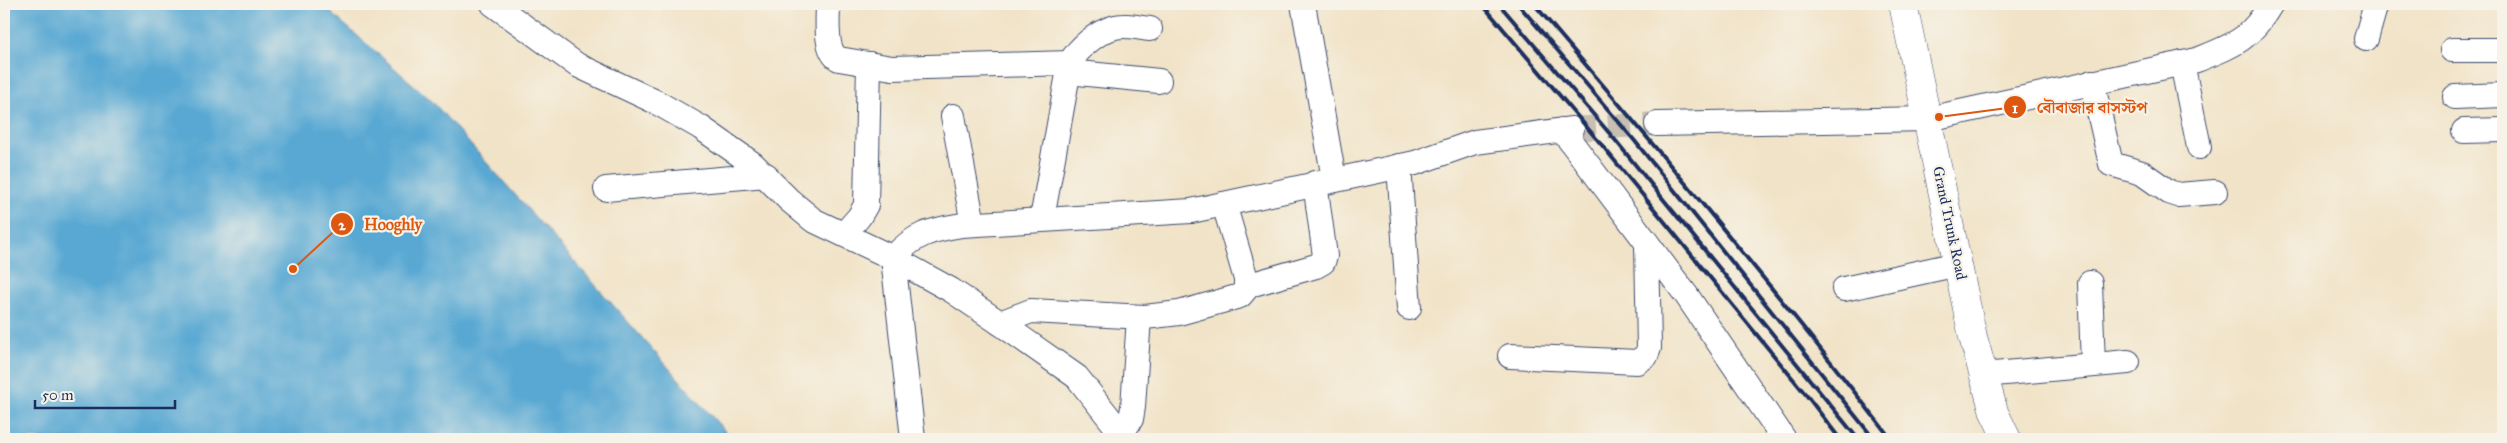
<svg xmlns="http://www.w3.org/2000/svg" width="2507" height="443" font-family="'IM FELL Great Primer','Noto Serif Bengali',serif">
<rect width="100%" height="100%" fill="#f7f3e8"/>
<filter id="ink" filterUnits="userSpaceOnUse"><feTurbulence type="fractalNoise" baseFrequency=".02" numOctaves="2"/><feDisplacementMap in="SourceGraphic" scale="10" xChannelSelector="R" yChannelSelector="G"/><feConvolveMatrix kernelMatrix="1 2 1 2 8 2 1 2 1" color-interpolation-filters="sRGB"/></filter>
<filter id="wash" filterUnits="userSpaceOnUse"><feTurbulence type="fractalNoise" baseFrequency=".0096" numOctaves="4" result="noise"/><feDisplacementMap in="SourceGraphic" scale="20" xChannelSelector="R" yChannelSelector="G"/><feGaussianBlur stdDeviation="1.12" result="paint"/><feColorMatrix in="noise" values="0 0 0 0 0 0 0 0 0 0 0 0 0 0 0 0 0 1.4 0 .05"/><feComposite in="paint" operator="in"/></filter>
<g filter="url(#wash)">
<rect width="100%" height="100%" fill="#f1e3c7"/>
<polygon fill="#59a8d3" stroke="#3a6c98" points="4,4 321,4 431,100 732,439 4,439"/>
</g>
<g filter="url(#ink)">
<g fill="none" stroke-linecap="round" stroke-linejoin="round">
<polyline stroke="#c6bfb2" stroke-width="24" stroke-dasharray="24 12" stroke-linecap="butt" points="1572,129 1657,124"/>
<g stroke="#3b4a6e" stroke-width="26">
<g id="minor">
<polyline points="493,4 577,65 656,102 700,127 753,164 789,200 813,220 893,258 951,290 1000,323 1077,377 1126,439"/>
<path d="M828,4C828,19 824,51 839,59L892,68L1070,63"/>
<polyline points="1303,4 1334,179"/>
<polyline points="2366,39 2376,4"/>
<polyline points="2452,50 2503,50"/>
<polyline points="2182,63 2199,147"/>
<polyline points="1068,72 1159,81"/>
<polyline points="2092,82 2111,164 2142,173 2169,192 2178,195 2215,192"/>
<polyline points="2455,97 2503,95"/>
<polyline points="953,116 973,224"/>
<path d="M1657,124L1928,119L2197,60C2234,45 2250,40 2271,4"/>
<polyline points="1562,130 1687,296 1784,439"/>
<polyline points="2464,131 2503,130"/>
<polyline points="1399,166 1409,308"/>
<polyline points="606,189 766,175"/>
<path d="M1042,219L1070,63C1079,47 1097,32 1115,27C1125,24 1139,28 1150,29"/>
<polyline points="844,234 859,217 866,205 869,64"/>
<polyline points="2090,283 2093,365"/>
<polyline points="1246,286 1316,266 1323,262 1325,256 1315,183"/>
<polyline points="1844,289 1958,264"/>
<polyline points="1000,323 1031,311 1145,317 1179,313 1240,296 1246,289 1246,279 1224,204"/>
<polyline points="1510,356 1637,362 1646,356 1649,348 1647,243"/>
<polyline points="1983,375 2128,362"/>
<polyline points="1122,433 1131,419 1133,407 1139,317"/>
<path d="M913,439L893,258C914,234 931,230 962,225L1191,211L1415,163L1475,142L1572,129"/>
</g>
</g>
<g stroke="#3b4a6e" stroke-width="29">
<polyline id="major" points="1903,4 1973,337 1994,412 2007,439"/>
</g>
<use href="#minor" stroke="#fff" stroke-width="24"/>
<use href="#major" stroke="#fff" stroke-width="28"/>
<g stroke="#1b2f5e" stroke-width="4">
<polyline points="1482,4 1601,144 1807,396 1840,439"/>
<polyline points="1499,4 1616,141 1858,439"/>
<polyline points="1518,4 1634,140 1874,439"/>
<path d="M1534,4C1656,147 1777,291 1891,439"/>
</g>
</g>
</g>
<g text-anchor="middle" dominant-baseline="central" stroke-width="4.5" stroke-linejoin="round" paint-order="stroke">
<g font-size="15" fill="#1b2f5e" stroke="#f7f3e8">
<text transform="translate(1950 223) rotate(78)">Grand Trunk Road</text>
</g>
</g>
<path fill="none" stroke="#de5710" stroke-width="2" d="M1939 117L2015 107M293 269L342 224"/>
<g fill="#de5710" stroke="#f7f3e8" stroke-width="2">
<circle cx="1939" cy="117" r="5"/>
<circle cx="293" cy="269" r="5"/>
<circle cx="2015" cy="107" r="12"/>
<circle cx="342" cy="224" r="12"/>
</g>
<g font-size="15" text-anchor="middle" font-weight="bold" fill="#fff">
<text x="2015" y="113">1</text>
<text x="342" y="230">2</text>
</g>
<g font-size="16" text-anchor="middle" font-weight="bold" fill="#de5710" stroke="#f7f3e8" stroke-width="4.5" stroke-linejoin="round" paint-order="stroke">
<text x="2092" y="113">বৌবাজার বাসস্টপ</text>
<text x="393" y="230">Hooghly</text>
</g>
<rect width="2507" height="443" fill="none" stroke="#f7f3e8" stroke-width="20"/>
<path d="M35 400v8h140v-8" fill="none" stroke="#1b2f5e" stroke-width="2.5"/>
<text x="42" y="400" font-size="15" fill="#1b2f5e" stroke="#f7f3e8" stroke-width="4" paint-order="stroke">50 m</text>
</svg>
